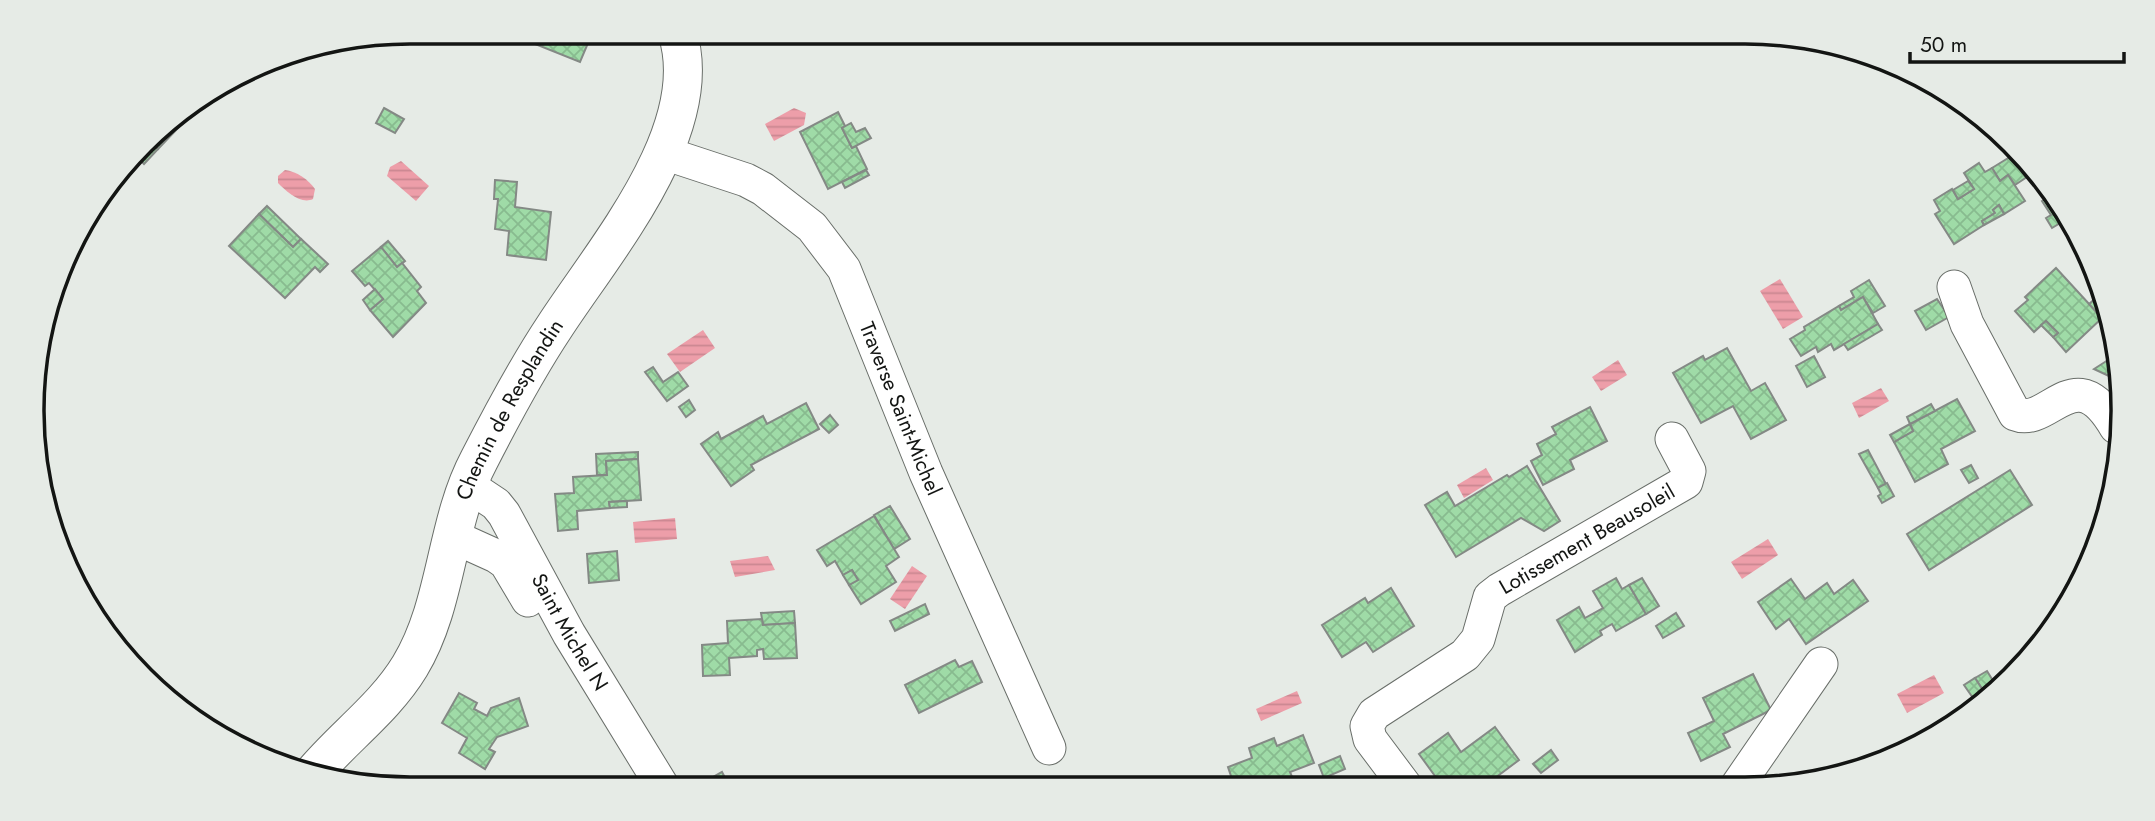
<svg xmlns="http://www.w3.org/2000/svg" width="2155" height="821" font-family="Jost,sans-serif">
<defs>
<pattern id="water-rules" width="6" height="5" patternUnits="userSpaceOnUse" patternTransform="scale(1.75)"><rect width="6" height="5" fill="#ed9ea9"/><path d="M0 2.5h6" fill="none" stroke="#ca8791"/></pattern>
<pattern id="building-cross-hatch" width="8" height="8" patternUnits="userSpaceOnUse" patternTransform="scale(1.75)"><rect width="8" height="8" fill="#9fdba7"/><path d="M0 0l8 8M0 8l8-8" fill="none" stroke="#88bb8f"/></pattern>
</defs>
<rect width="100%" height="100%" fill="#e6ebe6"/>
<g fill="url(#water-rules)">
<polygon points="794,108 806,113 804,125 774,141 765,124"/>
<polygon points="401,161 429,186 416,201 387,176 390,167"/>
<path d="M285,170C296,171 309,180 315,189L313,199C301,205 286,191 278,183V176Z"/>
<polygon points="1780,279 1803,317 1783,329 1760,291"/>
<polygon points="703,330 715,348 680,372 667,354"/>
<polygon points="1618,360 1627,375 1601,391 1592,377"/>
<polygon points="1881,388 1889,401 1859,418 1852,403"/>
<polygon points="1486,468 1493,480 1464,498 1457,485"/>
<polygon points="675,518 677,539 635,543 633,522"/>
<polygon points="1768,539 1778,555 1742,579 1731,562"/>
<polygon points="768,556 775,570 735,577 730,561"/>
<polygon points="912,566 927,576 905,609 890,599"/>
<polygon points="1934,675 1944,693 1907,713 1897,694"/>
<polygon points="1297,691 1302,703 1261,721 1256,709"/>
</g>
<g fill="url(#building-cross-hatch)" stroke="#848985" stroke-width="2">
<polygon points="505,32 558,32 588,43 580,62"/>
<polygon points="384,108 404,119 395,133 376,123"/>
<polygon points="838,112 845,126 842,128 852,148 856,146 867,169 828,189 800,132"/>
<polygon points="172,119 179,127 158,149 149,140 162,124"/>
<polygon points="851,123 856,132 865,128 871,138 852,148 842,128"/>
<polygon points="149,140 158,149 144,164 136,156"/>
<polygon points="2013,155 2027,177 2015,185 2008,175 2000,181 1992,168"/>
<polygon points="1979,163 1985,172 1992,168 2000,181 2008,175 2025,201 2004,214 1999,205 1993,210 1995,213 1982,221 1984,225 1954,244 1935,214 1940,211 1934,200 1952,189 1958,199 1974,189 1964,173"/>
<polygon points="866,170 869,175 845,188 842,182"/>
<polygon points="495,180 517,182 515,207 551,212 546,260 507,255 509,231 495,229 498,199 494,199"/>
<polygon points="1968,181 1974,189 1958,199 1953,190"/>
<polygon points="2051,196 2067,219 2052,228 2046,218 2051,215 2042,201"/>
<polygon points="1999,205 2004,214 1984,225 1982,221 1995,213 1993,210"/>
<polygon points="267,206 301,239 293,247 259,214"/>
<polygon points="259,214 293,247 301,239 328,264 320,272 315,267 285,298 229,246"/>
<polygon points="388,241 405,261 397,267 381,247"/>
<polygon points="381,247 397,267 402,263 421,287 417,291 426,303 393,337 370,310 383,299 369,283 365,286 352,271"/>
<polygon points="2056,268 2102,318 2066,352 2053,337 2058,333 2046,321 2034,332 2015,311 2028,300 2025,297"/>
<polygon points="1869,280 1885,306 1873,313 1863,297 1841,310 1839,306 1854,297 1851,291"/>
<polygon points="375,289 383,299 370,310 363,300"/>
<polygon points="2098,296 2105,316 2102,318 2089,304"/>
<polygon points="1863,297 1878,324 1834,350 1831,344 1818,352 1816,347 1801,356 1790,339 1805,330 1804,327 1839,306 1841,310"/>
<polygon points="1937,299 1949,317 1926,330 1915,311"/>
<polygon points="2046,321 2058,333 2053,337 2041,325"/>
<polygon points="1878,324 1882,330 1848,350 1844,344"/>
<polygon points="1727,348 1751,391 1765,383 1786,420 1751,439 1733,406 1701,423 1673,373 1703,356 1705,360"/>
<polygon points="1814,356 1825,377 1807,387 1796,366"/>
<polygon points="2108,360 2120,365 2120,369 2109,376 2094,369"/>
<polygon points="653,367 663,382 678,372 688,386 667,401 645,372"/>
<polygon points="1957,399 1975,431 1941,449 1948,464 1915,482 1894,442 1913,431 1910,424"/>
<polygon points="689,400 695,410 686,417 679,407"/>
<polygon points="806,403 819,429 751,465 754,470 731,486 701,444 718,432 721,439 763,416 767,424"/>
<polygon points="1931,404 1935,411 1910,424 1907,417"/>
<polygon points="1590,407 1607,441 1570,460 1574,469 1543,485 1531,461 1542,455 1537,444 1556,434 1552,427"/>
<polygon points="830,415 838,425 829,433 820,424"/>
<polygon points="1910,424 1913,431 1894,442 1890,435"/>
<polygon points="1868,450 1886,484 1878,488 1859,454"/>
<polygon points="638,452 638,459 606,461 607,475 597,475 596,454"/>
<polygon points="638,459 641,500 609,502 610,508 577,511 578,529 558,531 555,494 574,493 573,477 607,475 606,461"/>
<polygon points="1971,465 1978,478 1969,483 1961,470"/>
<polygon points="1527,466 1560,521 1544,531 1521,518 1456,557 1425,505 1447,492 1455,506 1507,475 1509,477"/>
<polygon points="2010,470 2032,505 1929,570 1907,534"/>
<polygon points="1887,483 1894,496 1882,503 1878,496 1881,494 1878,488"/>
<polygon points="627,501 627,507 610,508 609,502"/>
<polygon points="890,506 910,539 894,549 874,515"/>
<polygon points="874,516 899,557 886,566 896,582 861,604 849,585 858,580 852,570 843,575 835,561 827,566 817,550"/>
<polygon points="617,551 619,580 589,583 587,554"/>
<polygon points="852,570 858,580 849,585 843,575"/>
<polygon points="1616,578 1622,589 1629,585 1646,614 1616,631 1612,624 1600,631 1602,635 1575,652 1557,620 1579,607 1585,618 1603,608 1593,591"/>
<polygon points="1642,578 1659,606 1646,614 1629,585"/>
<polygon points="1791,579 1805,599 1827,583 1834,594 1853,580 1868,601 1806,644 1789,619 1776,629 1758,602"/>
<polygon points="1391,588 1414,626 1373,652 1366,642 1342,657 1322,625 1365,598 1368,603"/>
<polygon points="925,604 929,614 895,631 890,621"/>
<polygon points="794,611 795,623 763,625 761,613"/>
<polygon points="1676,613 1684,626 1663,638 1656,626"/>
<polygon points="762,619 763,625 795,623 797,658 764,659 763,649 757,650 757,656 729,658 730,675 703,676 702,645 728,643 727,621"/>
<polygon points="955,660 959,667 972,661 982,682 919,713 905,685"/>
<polygon points="1987,671 1995,684 1984,692 1975,678"/>
<polygon points="1753,674 1771,710 1723,734 1730,747 1701,761 1688,733 1714,721 1703,698"/>
<polygon points="1975,678 1984,692 1973,698 1964,685"/>
<polygon points="459,693 477,703 474,709 487,716 491,708 519,698 528,726 497,737 489,749 495,752 485,769 459,753 467,738 442,723"/>
<polygon points="1495,727 1519,760 1483,787 1443,787 1419,754 1448,733 1461,752"/>
<polygon points="1303,735 1314,763 1290,772 1295,784 1287,787 1210,788 1232,779 1228,767 1252,758 1249,748 1274,738 1277,746"/>
<polygon points="1551,750 1558,760 1541,773 1533,764"/>
<polygon points="1340,756 1345,769 1324,778 1319,765"/>
<polygon points="722,772 731,789 692,789"/>
</g>
<g fill="none" stroke-linecap="round" stroke-linejoin="round">
<g stroke="#696e69" stroke-width="35">
<g id="minor">
<path id="s1" d="M664,153L746,180L763,189L812,227L844,269L926,473L1049,748"/>
<path d="M1954,287L1967,324L2015,414C2050,428 2074,356 2116,427"/>
<path id="s2" d="M466,484L496,504L504,514L569,634L664,789"/>
<polyline points="454,537 496,556 506,563 528,600"/>
<polyline points="1737,786 1821,664"/>
<path id="s3" d="M1406,787L1370,739L1367,726L1374,714L1465,655L1478,639L1490,597L1499,590L1686,482L1689,471L1672,439"/>
</g>
</g>
<g stroke="#696e69" stroke-width="40">
<g id="tertiary">
<path id="s4" d="M311,776C342,738 384,709 410,666C448,603 445,524 479,460C502,415 527,368 555,326C605,249 709,129 677,32"/>
</g>
</g>
<use href="#minor" stroke="#fff" stroke-width="33"/>
<use href="#tertiary" stroke="#fff" stroke-width="38"/>
</g>
<g text-anchor="middle" dominant-baseline="central" stroke-width="6" stroke-linejoin="round" paint-order="stroke">
<g font-size="21" fill="#131513" stroke="#e6ebe6">
<text stroke="none"><textPath href="#s1" startOffset="371">Traverse Saint-Michel</textPath></text>
<text stroke="none"><textPath href="#s4" startOffset="425">Chemin de Resplandin</textPath></text>
<text stroke="none"><textPath href="#s3" startOffset="373">Lotissement Beausoleil</textPath></text>
<text stroke="none"><textPath href="#s2" startOffset="184">Saint Michel N</textPath></text>
</g>
</g>
<path d="M0 0H2155V821H0ZM410 44H1745A366 366 0 0 1 2111 410V411A366 366 0 0 1 1745 777H410A366 366 0 0 1 44 411V410A366 366 0 0 1 410 44Z" fill="#e6ebe6" fill-rule="evenodd"/>
<path fill="none" stroke="#131513" stroke-width="3.5" d="M410 44H1745A366 366 0 0 1 2111 410V411A366 366 0 0 1 1745 777H410A366 366 0 0 1 44 411V410A366 366 0 0 1 410 44Z"/>
<path d="M1910 52v10h214v-10" fill="none" stroke="#131513" stroke-width="3.5"/>
<text x="1920" y="52" font-size="21" fill="#131513" stroke="#e6ebe6" stroke-width="5" paint-order="stroke">50 m</text>
</svg>
